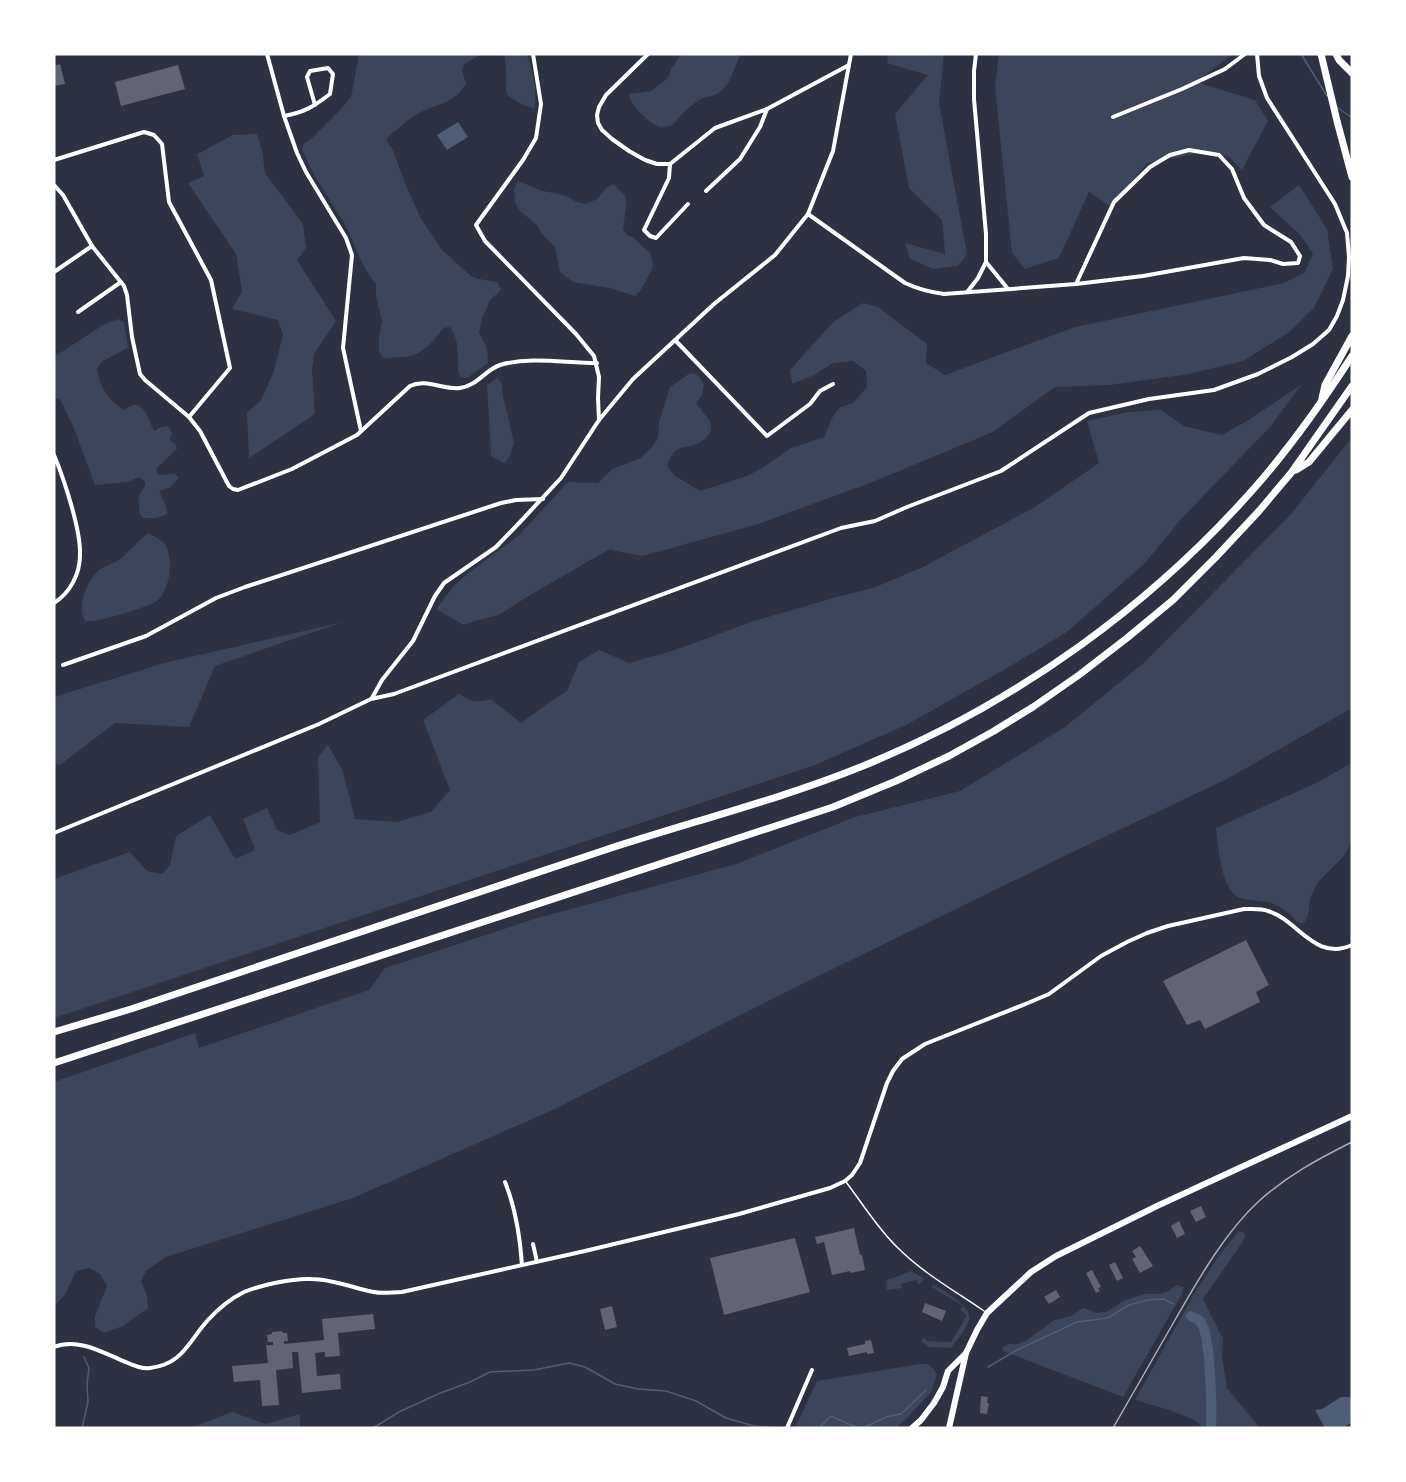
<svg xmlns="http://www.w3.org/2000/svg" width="1406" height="1482" font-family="'Roboto Condensed',sans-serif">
<rect width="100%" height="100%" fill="#2d3142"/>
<g fill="#3c4559">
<path d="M357,54H482L464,64L462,70L466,84C455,103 438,103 419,113C408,119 396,130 386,139L393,150L405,183L420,217L442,250L471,276L479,279L497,282L501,290L490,300L482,319L479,333L487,348L488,363L467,378L460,377C454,358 463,347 450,327L443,328C437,338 425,351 414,355C406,358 393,357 384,358L379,353V337L382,321L376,296V284L369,275L360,259L347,228L313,173L302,150L304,143L311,139L340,110L351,97L358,60Z"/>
<path d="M504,54H527C533,72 537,90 535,109L521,104L507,95C505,84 507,61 504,54Z"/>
<path d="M686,54H741C734,65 733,79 724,88C715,99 709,94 699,100C689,106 680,117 671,126C668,126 664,127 661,127C650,125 630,105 629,94L651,91L668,78L671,69L681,55Z"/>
<polygon points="888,54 944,54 939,103 967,254 958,266 933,269 910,259 905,243 945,254 942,220 909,188 895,114 928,75 887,63"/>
<polygon points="999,54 1233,54 1196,82 1255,100 1268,121 1242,170 1228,156 1195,154 1147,163 1111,207 1089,192 1059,258 1025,269 1012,253 995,87"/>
<polygon points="257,134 262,149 265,173 303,224 306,248 297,260 336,321 314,354 312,370 315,414 249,458 247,413 261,400 274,371 283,335 278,320 232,309 242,291 236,254 188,183 204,176 197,154 233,135"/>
<polygon points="518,181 543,191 564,195 577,202 586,204 597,199 606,188 613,184 625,195 626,207 623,229 627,235 634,238 651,254 653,267 641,290 635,296 610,288 573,282 560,272 555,247 542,234 537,225 520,211 515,203 514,190"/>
<path d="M1299,185L1327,229L1333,269L1314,308L1288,333L1243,361L1189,374L1110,385L1055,387L993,432L870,483L755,525L643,556L625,553L610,549L530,595L499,615L478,620L464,625L436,609L453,587L467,574L519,535L568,482L598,483L612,469L641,458L652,447L658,438L659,422L670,387L690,373L698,375L704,385L702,395L696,403L710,421L711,431C709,434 707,437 705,439C689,453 676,438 667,466L675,476L700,491L747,476L764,467L791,448L824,437L832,418L840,407L853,403L867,387L866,371L853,361L833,363L814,375L792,384L790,370L833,322L863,303L878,307L927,344L926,363L945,375L1075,327L1284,283L1304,273L1313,254L1301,236L1270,207Z"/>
<path d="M118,319L124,322L128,348L103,361L97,368C99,386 109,401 124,410C127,408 130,406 133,405C145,403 150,423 154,431L161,427L168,426L172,433L170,440L176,445L177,449L159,466L156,470L159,475L174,474L179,477C173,486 169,489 159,491C163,499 167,505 167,514L157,518H143L140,514L138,497L145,485V481L139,477L127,482L95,485L73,426L60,399L54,398V357L103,325Z"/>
<polygon points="497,378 502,384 503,397 509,421 514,443 510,456 504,463 491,456 487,385"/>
<path d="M1302,384L1270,427L1182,518L1145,563L1067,632L1002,671L906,725L815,765L54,1018V879L130,852L147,871L162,874L170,865L176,836L210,815L235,859L255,850L243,819L267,808L277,830L290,835L320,822L318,757L328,745L342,769L355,819L396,822L431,812L450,790L423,720L459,694C471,702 477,703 491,699L521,723L551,701L567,691L579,662L599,650L629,663L672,651L754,621L833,598L873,588L923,567L1035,507L1099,463L1087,421L1128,412L1161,410L1184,426L1222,435L1250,419Z"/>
<polygon points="1349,441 1352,441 1352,708 1225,780 1081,848 798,986 555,1109 353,1198 166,1257 146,1271 141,1281 147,1295 148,1308 123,1326 104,1333 95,1327 95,1316 107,1286 100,1274 89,1268 76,1271 65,1295 54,1306 54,1082 195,1033 199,1048 369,990 385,968 534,919 736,864 855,817 960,791 1065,727 1146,661 1291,514"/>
<path d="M148,533C153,536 160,539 164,543C174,557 171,589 157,601C153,605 107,619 99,620C94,621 89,621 85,621C77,605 86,582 99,570C106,565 114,564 120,559C130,551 138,541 148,533Z"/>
<polygon points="343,622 215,666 189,727 115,723 60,765 54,763 54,697 164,663"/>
<path d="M1352,763V840L1345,855L1318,882L1310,899L1308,916L1304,923L1300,924C1289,914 1280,904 1266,902C1257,900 1247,901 1238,897C1221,888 1218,846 1216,828L1316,783Z"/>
<polygon points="1239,1231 1243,1232 1245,1235 1244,1240 1203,1299 1223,1339 1222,1355 1227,1388 1260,1428 1204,1428 1194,1420 1169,1410 1135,1400 1194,1294 1218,1257"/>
<polygon points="911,1271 924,1278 920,1284 918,1284 917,1280 901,1284 902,1288 887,1290 886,1280 896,1277"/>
<path d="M933,1284C943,1291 973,1306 969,1320C967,1328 956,1341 951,1348L929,1347L921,1341L924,1337L926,1341L951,1342L967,1315L960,1310L963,1306L932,1287Z"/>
<polygon points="1177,1285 1184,1287 1182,1294 1123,1397 1003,1351 1003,1347 1008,1344 1018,1344 1027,1340 1054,1320 1071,1316 1083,1308 1097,1313 1106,1312 1124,1301 1144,1294 1160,1294 1168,1291"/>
<polygon points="919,1364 927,1364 934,1369 937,1375 931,1392 908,1417 896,1428 795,1428 817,1381"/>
<polygon points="232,1412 266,1424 300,1414 300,1428 190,1428"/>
</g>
<g fill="#4f5d75">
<polygon points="458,122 468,137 447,150 437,135"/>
<polygon points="1341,1397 1350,1397 1352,1401 1352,1422 1343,1428 1325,1428 1315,1410 1322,1409"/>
</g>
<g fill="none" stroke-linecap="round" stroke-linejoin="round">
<g stroke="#4f5d75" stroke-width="1.5">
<polyline points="1301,54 1327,96"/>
<polyline points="1337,107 1352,118"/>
<polyline points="988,1367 1017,1350 1077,1322 1108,1318 1129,1305 1148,1300 1164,1299 1173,1304"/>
<polyline points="798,1427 801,1428"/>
<polyline points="82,1428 88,1402 87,1384 89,1368 84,1357"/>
<polyline points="373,1428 399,1412 438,1394 470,1382 490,1372 534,1370 569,1363 585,1367 615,1384 638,1389 666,1391 696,1401 726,1418 754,1426 773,1428"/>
<polyline points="819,1428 831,1416 853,1426 862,1428"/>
<polyline points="863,1428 886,1417 901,1414 926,1390"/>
</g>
<path stroke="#4f5d75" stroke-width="10" d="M1191,1316C1194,1318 1197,1318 1200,1321C1211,1333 1212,1410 1211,1428"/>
</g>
<g fill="#626471">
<polygon points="60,64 65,84 54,86 54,66"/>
<polygon points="178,65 185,89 121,106 115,82"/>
<polygon points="1246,940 1269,985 1256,992 1260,1002 1205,1029 1200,1020 1187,1025 1163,981"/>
<polygon points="1201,1206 1206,1217 1196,1222 1190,1211"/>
<polygon points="1179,1221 1185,1234 1177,1238 1171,1226"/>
<polygon points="854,1228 860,1255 862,1255 865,1270 850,1273 850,1271 832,1275 824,1242 817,1244 815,1237"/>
<polygon points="795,1238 810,1292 724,1315 710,1258"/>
<polygon points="1140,1246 1153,1266 1140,1273 1132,1259 1136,1257 1132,1251"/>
<polygon points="1115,1262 1123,1278 1117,1281 1109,1265"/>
<polygon points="1092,1270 1101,1287 1098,1288 1100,1291 1096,1293 1086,1273"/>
<polygon points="1056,1290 1060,1297 1049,1304 1044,1297"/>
<polygon points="925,1303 946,1311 942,1321 922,1312"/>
<polygon points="612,1306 617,1327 605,1330 600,1309"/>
<polygon points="373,1314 375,1329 338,1333 340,1356 325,1357 325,1352 315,1353 317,1376 340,1374 341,1389 302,1393 298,1352 292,1352 293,1368 276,1370 279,1405 262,1406 260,1380 234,1382 232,1366 268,1363 266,1345 273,1345 273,1342 268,1342 267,1335 272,1334 272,1332 282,1331 283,1333 287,1333 288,1341 284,1341 284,1344 324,1340 322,1319"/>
<polygon points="871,1340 874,1353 867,1354 867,1352 849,1356 847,1348 865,1344 865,1341"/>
<polygon points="981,1396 988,1397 987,1403 989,1403 987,1414 980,1413"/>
</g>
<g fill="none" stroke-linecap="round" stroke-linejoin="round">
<path stroke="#fff" stroke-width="1.5" d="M846,1182C863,1204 878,1229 898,1248C923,1273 955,1291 984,1311"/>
<g stroke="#fff" stroke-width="4">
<polyline points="267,54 284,116 297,153 306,172 346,238 352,255 343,348 361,431"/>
<polyline points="533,54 541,104 536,138 523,160 476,225 485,241 576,334 594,356 599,377 598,398 599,420"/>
<polyline points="648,54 606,95 599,107 597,115 598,123 602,130 612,139 629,151 645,160 657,164 670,164 715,128 767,109 849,65"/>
<path d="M284,116C305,112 313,107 330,94L333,74L328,68L310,71L307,77L315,105"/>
<polyline points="1113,117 1182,89 1225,69 1245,54"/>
<polyline points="54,160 144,132 154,135 162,144 169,202 211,280 230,368 189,417"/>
<polyline points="670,164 669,178 644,230 650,236 656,238 688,204"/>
<path d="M54,185L63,195L92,246L124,286L127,295L132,337L140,374L145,380L189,417L200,431L229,486L233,489L238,490L292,469L357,435L410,386C426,378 443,390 460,388C477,386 485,370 500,365C531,356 564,363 597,363"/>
<polyline points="706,191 740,159 760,127 767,109"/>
<path d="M808,214L905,283C918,289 929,292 944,294L1076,284L1143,276L1244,258L1270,260L1283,264L1298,263L1300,256L1291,242L1264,225L1244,198L1232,169L1219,155L1189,150L1170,155L1150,167L1114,202L1076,284"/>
<polyline points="986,262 1008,289"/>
<polyline points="54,272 92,246"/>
<polyline points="968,291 978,278 986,262 986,234 974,99 974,71 976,54"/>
<polyline points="78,312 121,282"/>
<polyline points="675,340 767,436 810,404 820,391 833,384"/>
<path d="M54,455C64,479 81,530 80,555C80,574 70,593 54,603"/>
<polyline points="63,665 146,636 216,598 245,587 501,503 516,500 543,499"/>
<polyline points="372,698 382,680 413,641 435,596 444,583 496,547 521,521 561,478 599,420 633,379 714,304 775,255 808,214 833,151 851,54"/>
<polyline points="54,833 319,724 371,699 394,694 841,528 875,521 907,507 1001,471 1089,413 1149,399 1214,390 1258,374 1292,357 1313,344 1329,330 1337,316 1343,300 1348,276 1349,257 1347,233 1335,204 1267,98 1259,76 1257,54"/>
<path d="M505,1182C516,1209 520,1236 522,1265"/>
<polyline points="533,1244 537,1262"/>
<path d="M54,1347C79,1337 105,1354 128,1363C135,1366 142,1369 150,1368C183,1364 188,1342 208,1320C218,1309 230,1299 244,1292C261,1285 293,1278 311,1279C333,1279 353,1288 374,1292C383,1294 393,1292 402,1292L585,1251L739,1214L830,1188L845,1181L852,1175L860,1163L887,1083L893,1071L902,1059L925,1044L1028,1003L1049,994L1101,956L1127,942L1147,933L1168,926L1244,909C1252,909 1261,908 1268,911C1298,920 1315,962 1352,945"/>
<polyline points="787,1428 812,1370"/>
</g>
<g stroke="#fff" stroke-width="6">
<polyline points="912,1428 921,1420 934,1403 943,1387 948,1371 966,1353"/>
<polyline points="949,1428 966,1353 977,1330 987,1313 1031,1272 1056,1256 1157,1206 1352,1116"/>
</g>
<g stroke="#fff" stroke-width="7">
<polyline points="1321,54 1337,121 1352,177"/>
<polyline points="1336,54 1339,60 1352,73"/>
<polyline points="1322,398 1325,385 1352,336"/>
<polyline points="1296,470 1309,462 1352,410"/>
<path d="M54,1032L131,1009C289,956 447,903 605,850C690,822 779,800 863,766C1016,704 1156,603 1264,477C1296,439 1325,398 1352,356"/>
<polyline points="54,1063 833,807 896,781 949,756 994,731 1033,707 1079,675 1127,638 1173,600 1216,557 1259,511 1291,473 1352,386"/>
</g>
<path stroke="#abadb3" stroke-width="1.5" d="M1113,1428C1134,1392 1154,1356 1175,1320C1198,1280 1225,1232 1259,1201C1288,1175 1318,1159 1352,1142"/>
</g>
<rect width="1406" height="1482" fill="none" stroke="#ffffff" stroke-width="111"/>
</svg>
